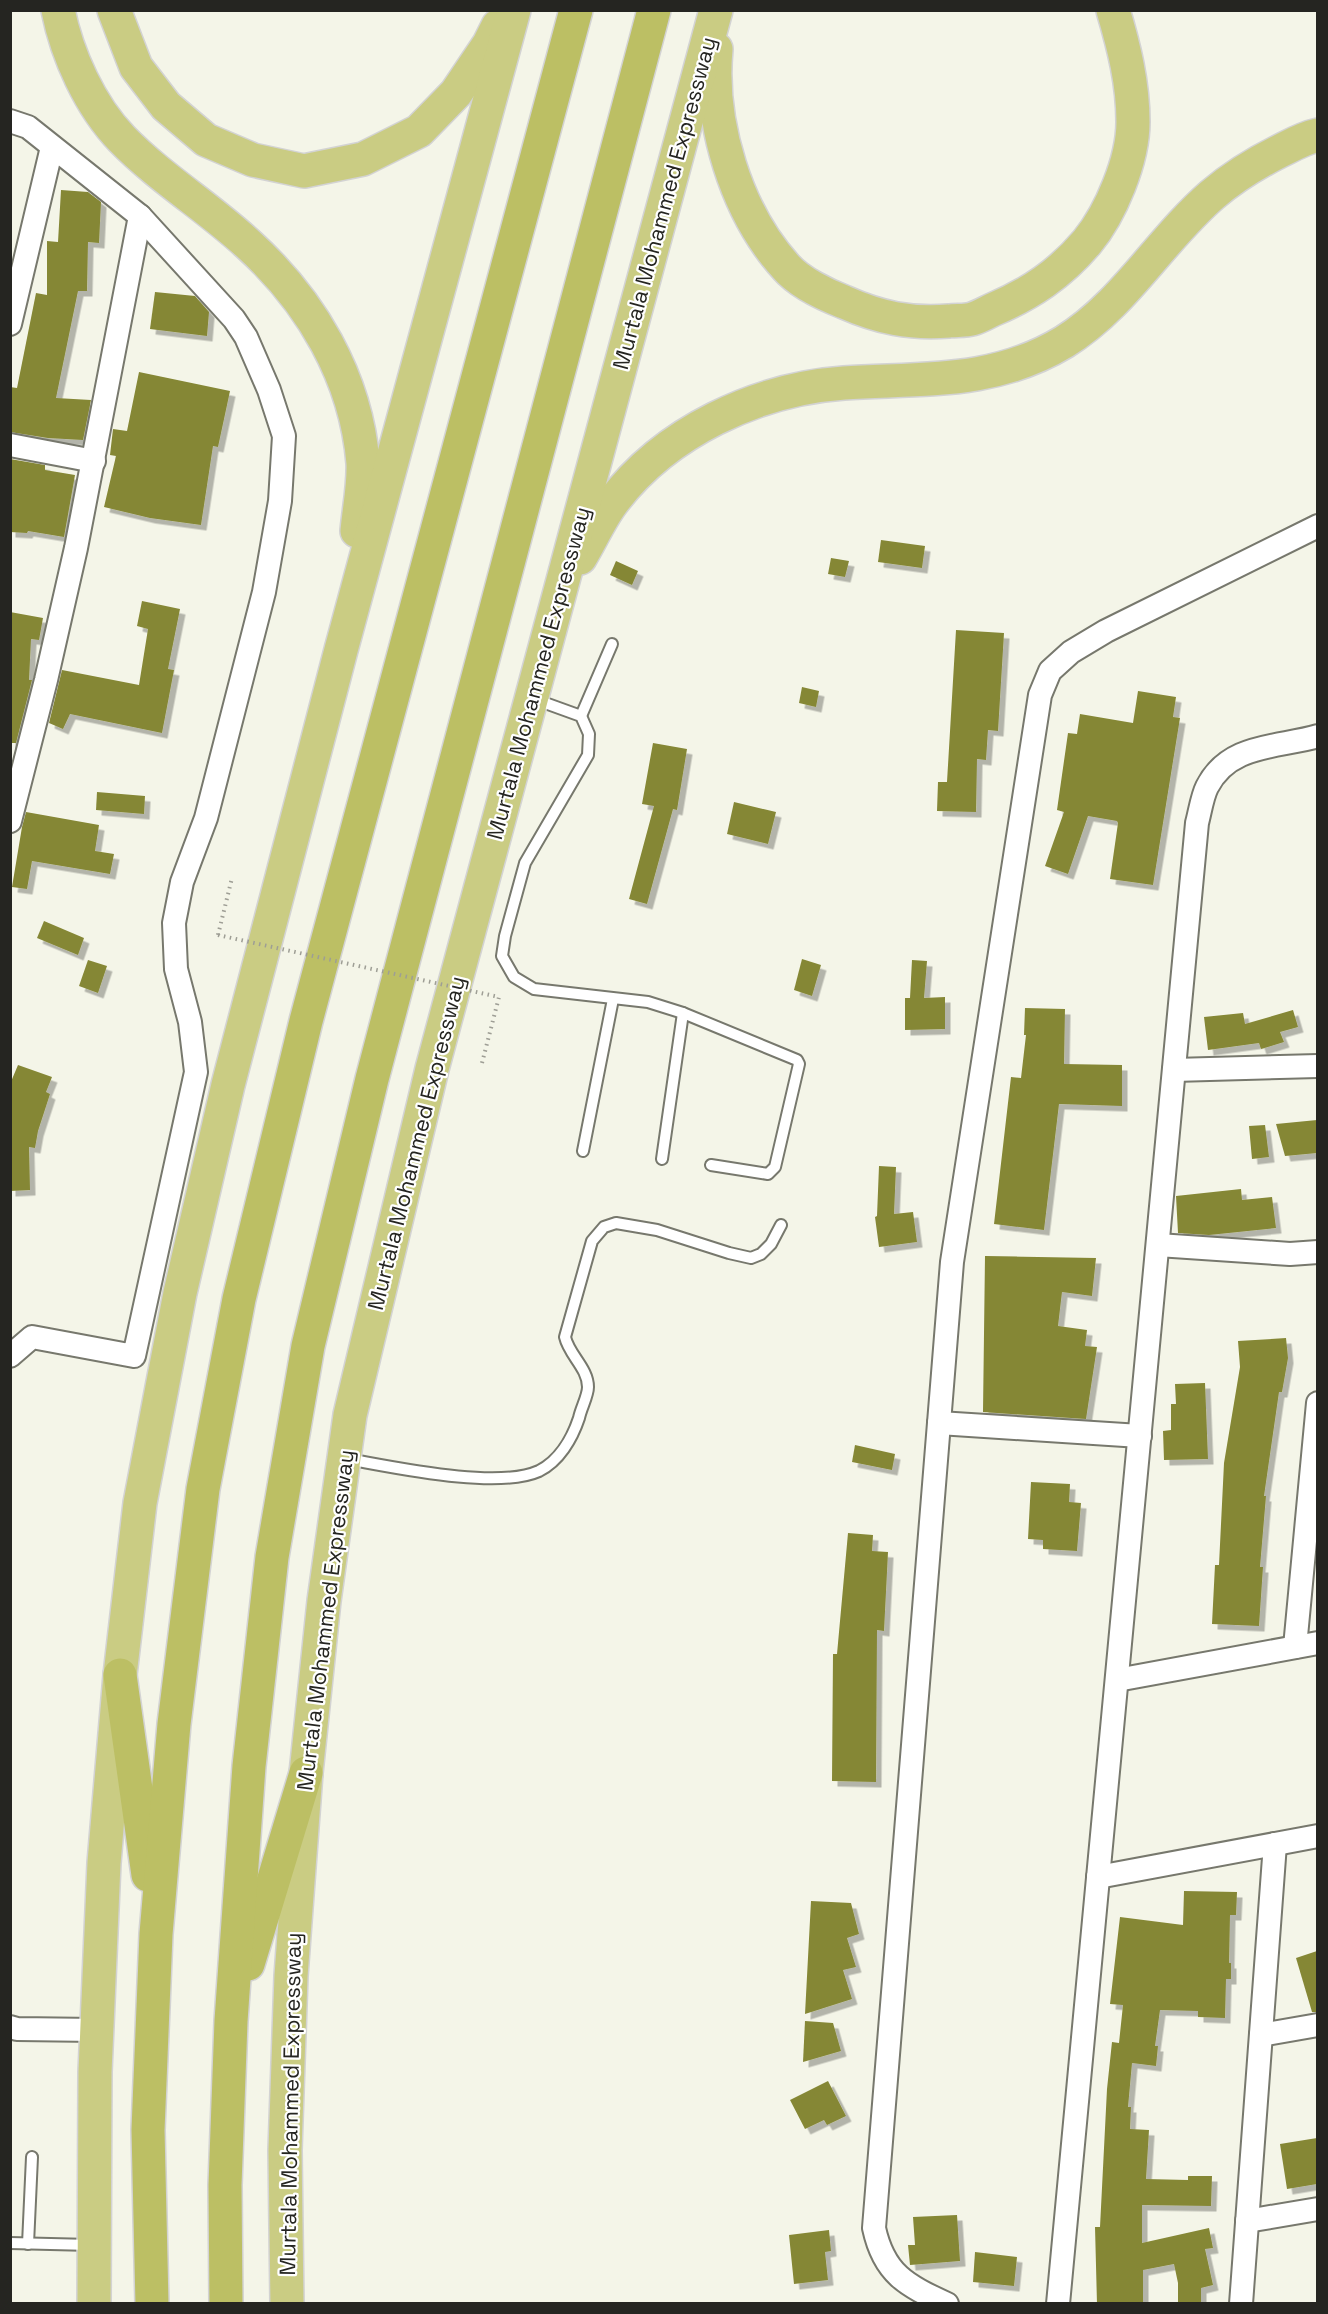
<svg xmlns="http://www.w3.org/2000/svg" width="1328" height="2314" font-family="'Space Grotesk',sans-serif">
<defs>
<filter id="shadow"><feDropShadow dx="5.5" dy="5.5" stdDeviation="0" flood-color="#0004"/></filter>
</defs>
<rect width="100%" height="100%" fill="#f4f5e8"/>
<g fill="#858736" filter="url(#shadow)">
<polygon points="61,190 88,192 101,202 99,243 88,242 87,291 78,291 56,398 91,400 83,440 48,438 10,432 10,387 17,388 36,293 47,295 47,241 58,242"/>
<polygon points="155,292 195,296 209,312 207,336 150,329"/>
<polygon points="139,372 230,391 218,447 213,446 201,525 150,518 104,507 116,456 110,455 113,429 127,431"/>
<polygon points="10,459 45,465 45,470 75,475 64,537 28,531 27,533 10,532"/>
<polygon points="881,540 925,546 922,568 878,562"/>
<polygon points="831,558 849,561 845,577 828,574"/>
<polygon points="616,561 638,571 632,585 610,575"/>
<polygon points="142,601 180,609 168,669 174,670 162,733 70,714 63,729 49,723 62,670 139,685 148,629 137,626"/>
<polygon points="10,612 43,618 39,640 31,639 29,680 32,680 16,743 10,743"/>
<polygon points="956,630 1004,633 998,731 988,730 986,760 977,759 976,812 937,811 938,782 947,782"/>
<polygon points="802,687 819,691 816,707 799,703"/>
<polygon points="1138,691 1176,697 1173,717 1180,718 1153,885 1110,879 1118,823 1117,821 1088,816 1068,874 1045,866 1064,812 1057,810 1068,733 1077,734 1080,714 1133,723"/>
<polygon points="653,743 687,749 677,810 673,809 647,904 629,899 654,806 642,804"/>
<polygon points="97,792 145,796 144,814 96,810"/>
<polygon points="734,802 776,812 768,844 727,834"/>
<polygon points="26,812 99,825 95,851 114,854 110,874 32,861 27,889 12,887 22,827"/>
<polygon points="44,921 84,938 78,955 37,938"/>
<polygon points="802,959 821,965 812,996 794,990"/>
<polygon points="88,960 107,966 98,993 79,986"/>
<polygon points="912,960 927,961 924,998 945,997 945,1029 905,1030 905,998 910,998"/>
<polygon points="1025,1008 1065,1009 1064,1064 1122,1065 1122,1106 1059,1104 1044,1230 994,1224 1011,1077 1021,1078 1026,1035 1024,1035"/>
<polygon points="1293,1010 1298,1027 1280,1032 1284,1042 1261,1049 1259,1043 1208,1050 1204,1017 1243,1013 1245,1024"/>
<polygon points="18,1065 52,1077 46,1092 50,1094 38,1131 35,1148 29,1147 30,1190 10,1191 10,1084"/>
<polygon points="1317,1120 1317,1153 1285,1156 1276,1124"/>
<polygon points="1265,1125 1269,1157 1252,1159 1249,1126"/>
<polygon points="879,1166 896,1167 894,1214 913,1212 917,1242 879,1247 875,1217 877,1216"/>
<polygon points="1241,1189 1242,1200 1272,1197 1276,1228 1209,1235 1178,1233 1176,1196"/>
<polygon points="985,1256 1096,1258 1092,1296 1062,1292 1058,1326 1087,1330 1085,1346 1097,1347 1086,1419 983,1412"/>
<polygon points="1286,1338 1288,1358 1282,1392 1279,1392 1264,1496 1266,1496 1260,1567 1263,1567 1259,1626 1212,1624 1215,1565 1219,1565 1224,1463 1240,1367 1238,1341"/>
<polygon points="1205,1383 1208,1459 1164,1460 1163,1431 1171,1430 1171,1404 1176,1404 1175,1384"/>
<polygon points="855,1445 895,1454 892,1470 852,1462"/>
<polygon points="1031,1482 1070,1484 1069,1502 1081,1503 1077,1551 1043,1549 1043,1540 1028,1539"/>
<polygon points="848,1533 873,1535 872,1551 888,1552 884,1631 877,1630 876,1782 832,1781 833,1654 837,1654"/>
<polygon points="1184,1891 1237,1892 1236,1915 1230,1915 1229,1963 1231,1963 1231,1979 1226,1979 1225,2018 1198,2017 1198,2011 1160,2010 1155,2046 1158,2046 1156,2066 1132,2063 1128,2107 1131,2107 1130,2129 1149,2130 1146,2179 1188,2180 1188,2176 1212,2176 1211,2206 1142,2205 1142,2243 1209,2228 1213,2248 1205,2249 1213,2285 1201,2288 1201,2304 1178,2304 1178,2283 1174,2264 1143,2270 1143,2304 1097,2304 1095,2227 1100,2227 1107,2089 1112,2042 1119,2043 1123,2005 1110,2004 1120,1917 1183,1925"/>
<polygon points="811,1901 851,1903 859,1934 847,1938 856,1967 843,1970 852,1999 805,2014"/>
<polygon points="1317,1951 1317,2012 1312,2012 1296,1958"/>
<polygon points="805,2021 833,2023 841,2051 803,2062"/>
<polygon points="828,2081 846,2116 827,2125 824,2120 805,2129 790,2100"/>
<polygon points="1317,2138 1317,2184 1287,2189 1280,2144"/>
<polygon points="957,2215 960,2261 910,2265 908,2245 915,2245 913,2217"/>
<polygon points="829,2230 831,2251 825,2252 828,2280 794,2284 789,2235"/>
<polygon points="975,2252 1017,2257 1014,2286 973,2282"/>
</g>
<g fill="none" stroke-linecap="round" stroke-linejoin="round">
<g stroke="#77786d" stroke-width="14">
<g id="service">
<polyline points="534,699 581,716 589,734 588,755 525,863 505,936 502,956 514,977 534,989 648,1002 683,1013 797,1060 799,1064 775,1167 768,1174 711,1165"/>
<polyline points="581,716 612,644"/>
<polyline points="583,1151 613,999"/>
<polyline points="662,1159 683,1013"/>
<path d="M347,1459C393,1467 497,1490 539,1471C559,1461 572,1439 579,1418C581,1408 588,1396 588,1387C588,1368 569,1355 565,1337L592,1241L604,1227L616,1223L657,1230L729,1253L751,1258L761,1254L771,1244L781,1225"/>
<polyline points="10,2243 91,2245"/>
<polyline points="28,2244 32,2157"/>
</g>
</g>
<g stroke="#77786d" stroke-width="26">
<g id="minor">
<polyline points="10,121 28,127 140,216 234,319 246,337 269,390 284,436 280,501 264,592 206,818 182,882 174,923 176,969 190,1022 196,1072 134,1356 32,1337 10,1356"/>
<polyline points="10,324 52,147"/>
<polyline points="10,445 94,461"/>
<polyline points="10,821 46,680 76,548 140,216"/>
<polyline points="1174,1070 1318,1066"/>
<polyline points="1158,1245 1290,1254 1318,1252"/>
<polyline points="939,1423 1140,1436"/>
<polyline points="1295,1647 1318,1403"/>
<polyline points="1117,1680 1318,1643"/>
<polyline points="1098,1877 1318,1836"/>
<polyline points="10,2027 17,2029 97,2030"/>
<polyline points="1261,2035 1318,2025"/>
<polyline points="1247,2221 1318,2209"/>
<path d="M947,2304C906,2285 884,2274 874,2228L952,1262L1040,695L1050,671L1071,652L1106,631L1318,526"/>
<path d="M1058,2304L1197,823C1200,812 1202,797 1207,787C1229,743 1278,748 1318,736"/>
<polyline points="1241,2304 1275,1844"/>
</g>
</g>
<g stroke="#d3d3d3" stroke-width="36">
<g id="trunk">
<path d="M58,10C67,55 90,106 122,139C160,178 208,207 248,244C311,301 356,377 363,463C364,485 359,509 357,531"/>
<polyline points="114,10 136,67 166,106 206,140 253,160 304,171 363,159 419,131 456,93 489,44 498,26"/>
<path d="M716,49C709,123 736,212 786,267C799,282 826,295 844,302C880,318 910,324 949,321C956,320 965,321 972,319C979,317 986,313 992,310C1030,294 1060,274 1087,242C1111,213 1133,160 1133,122C1133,83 1124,47 1113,10"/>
<path d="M580,558C591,540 600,519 612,503C665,432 757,389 844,383C922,378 993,385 1064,342C1124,305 1159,241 1212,195C1233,177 1256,163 1280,151C1292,145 1304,138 1318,135"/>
<polyline points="94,2304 95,2072 104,1863 120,1675 140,1503 180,1293 228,1085 341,650 514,10"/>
<polyline points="287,2304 285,2150 291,1976 306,1773 324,1601 350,1415 432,1069 716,10"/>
</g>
</g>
<g stroke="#d3d3d3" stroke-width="36">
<g id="motorway">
<polyline points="120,1675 148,1875"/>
<polyline points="248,1964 306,1773"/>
<polyline points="152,2304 148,2130 156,1934 174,1724 203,1489 239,1299 306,1021 576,10"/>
<polyline points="226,2304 225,2185 231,2021 249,1766 272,1557 308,1346 372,1079 654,10"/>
</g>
</g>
<g stroke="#9e9e95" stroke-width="4" stroke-dasharray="1.5 4.5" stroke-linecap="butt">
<polyline points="218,935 232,878"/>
<polyline points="482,1063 499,997"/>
</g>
<use href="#service" stroke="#fff" stroke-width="10"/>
<use href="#minor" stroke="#fff" stroke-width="22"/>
<use href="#trunk" stroke="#cacc83" stroke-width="33"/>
<use href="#motorway" stroke="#bcbf64" stroke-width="33"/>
<polyline stroke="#9e9e95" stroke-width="4" stroke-dasharray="1.5 4.5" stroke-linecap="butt" points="218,935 499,997"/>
</g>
<g text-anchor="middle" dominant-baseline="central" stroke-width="4.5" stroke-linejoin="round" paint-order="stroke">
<g font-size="22" fill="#252521" stroke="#fff">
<text transform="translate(664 203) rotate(-75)">Murtala Mohammed Expressway</text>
<text transform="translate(538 673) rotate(-75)">Murtala Mohammed Expressway</text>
<text transform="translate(416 1143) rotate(-76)">Murtala Mohammed Expressway</text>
<text transform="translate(325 1620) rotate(-83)">Murtala Mohammed Expressway</text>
<text transform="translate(290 2104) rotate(-89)">Murtala Mohammed Expressway</text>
</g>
</g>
<rect width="1328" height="2314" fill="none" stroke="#252521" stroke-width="24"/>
</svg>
